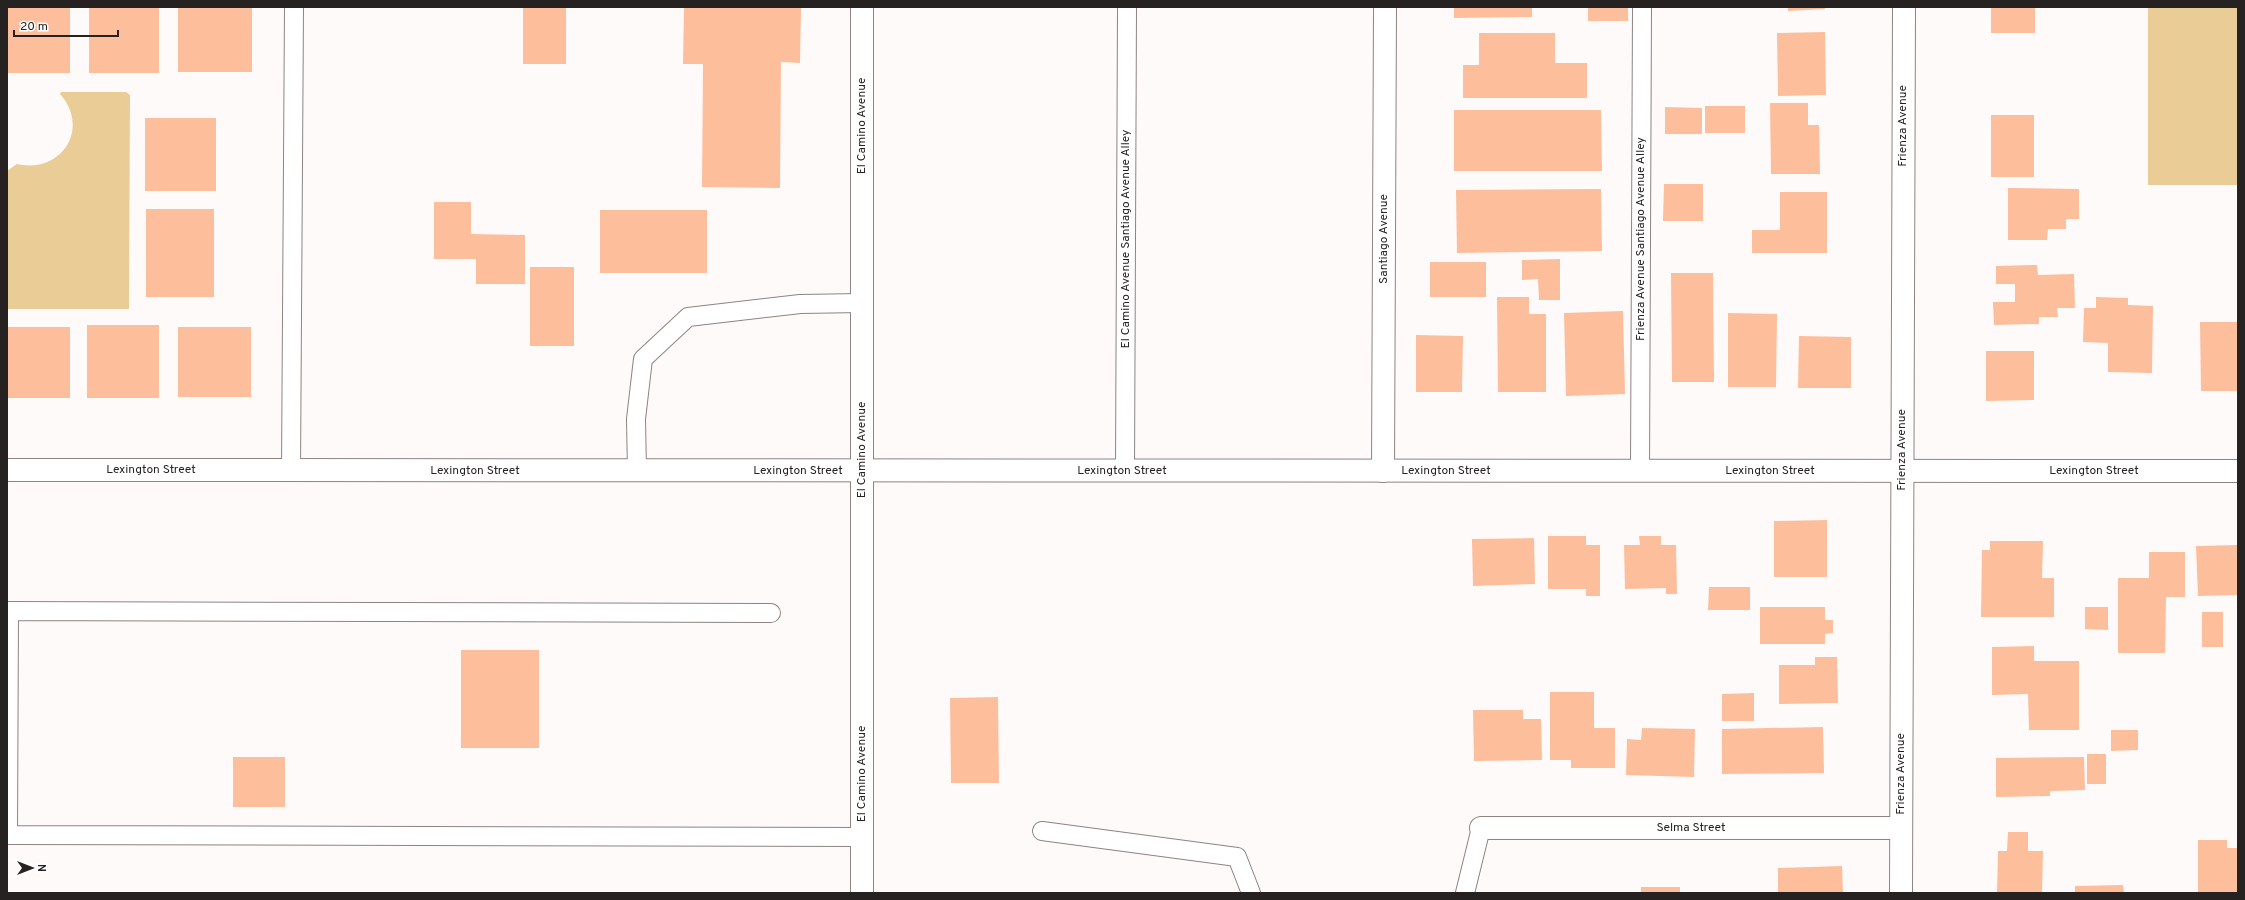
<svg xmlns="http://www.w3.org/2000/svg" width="2245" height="900" font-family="Overpass,sans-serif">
<rect width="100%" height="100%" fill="#fffafa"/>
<g fill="#e9cc96">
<rect x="2148" y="7" width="90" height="178"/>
<path d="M61,92H126L130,95L129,309H7V171L17,164C61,174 91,129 60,94Z"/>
</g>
<g fill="#fcbe9b">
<rect x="7" y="7" width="63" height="66"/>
<rect x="89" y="7" width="70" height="66"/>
<rect x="178" y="7" width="74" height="65"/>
<rect x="523" y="7" width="43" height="57"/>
<polygon points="684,7 801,7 800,63 781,62 780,188 702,187 703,64 683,64"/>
<polygon points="1454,7 1532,7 1532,17 1454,18"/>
<rect x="1588" y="7" width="40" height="14"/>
<polygon points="1788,7 1825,7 1825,9 1788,11"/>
<rect x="1991" y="7" width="44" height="26"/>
<polygon points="1825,32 1826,95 1778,96 1777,33"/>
<polygon points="1479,33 1555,33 1555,63 1587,63 1587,98 1463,98 1463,65 1479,65"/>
<polygon points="1770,103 1808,103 1808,125 1819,125 1820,174 1771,174"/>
<rect x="1705" y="106" width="40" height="27"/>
<polygon points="1665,107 1702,108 1702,134 1665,134"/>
<polygon points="1454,110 1601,110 1602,171 1454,171"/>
<rect x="1991" y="115" width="43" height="62"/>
<rect x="145" y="118" width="71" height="73"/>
<polygon points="1664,184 1703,184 1703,221 1663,221"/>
<polygon points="2008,188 2079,189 2079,219 2066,219 2066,229 2048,229 2047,240 2008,240"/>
<polygon points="1601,189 1602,251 1457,253 1456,190"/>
<polygon points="1780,192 1827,192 1827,253 1752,253 1752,230 1780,230"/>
<polygon points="434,202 471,202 471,234 525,235 525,284 476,284 476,259 434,259"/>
<rect x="146" y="209" width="68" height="88"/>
<rect x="600" y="210" width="107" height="63"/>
<polygon points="1560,259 1560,300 1539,300 1538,279 1522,280 1522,260"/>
<rect x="1430" y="262" width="56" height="35"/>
<polygon points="2037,265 2038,275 2074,274 2075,308 2057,308 2058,317 2039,317 2039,324 1994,325 1993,302 2015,302 2015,284 1996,284 1996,266"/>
<rect x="530" y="267" width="44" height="79"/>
<polygon points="1671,273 1713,273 1714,382 1672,382"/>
<polygon points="1497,297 1529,297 1529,314 1546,314 1546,392 1498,392"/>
<polygon points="2096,297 2128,298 2128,305 2153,306 2152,373 2108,372 2108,343 2083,342 2084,308 2096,308"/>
<polygon points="1623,311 1625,394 1566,396 1564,313"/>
<polygon points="1728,313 1777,314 1776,387 1728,387"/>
<polygon points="2200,322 2238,322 2238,391 2201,391"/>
<rect x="87" y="325" width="72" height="73"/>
<rect x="7" y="327" width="63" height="71"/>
<rect x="178" y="327" width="73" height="70"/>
<polygon points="1416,335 1463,336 1462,392 1416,392"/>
<polygon points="1799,336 1851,337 1851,388 1798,388"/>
<polygon points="1986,351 2034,351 2034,400 1986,401"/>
<polygon points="1827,520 1827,577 1774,577 1774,521"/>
<polygon points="1548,536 1586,536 1586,545 1600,545 1600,596 1586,596 1586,589 1548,589"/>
<polygon points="1639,536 1661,536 1661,545 1676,545 1677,594 1666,594 1666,588 1625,589 1624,545 1640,545"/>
<polygon points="1534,538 1535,584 1473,586 1472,539"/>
<polygon points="1990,541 2043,541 2042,578 2054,578 2054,617 1981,617 1982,550 1990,550"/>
<polygon points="2238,545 2238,595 2198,596 2196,546"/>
<polygon points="2149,552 2185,552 2185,597 2166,597 2165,653 2118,653 2118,578 2149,578"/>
<polygon points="1709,587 1750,587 1750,610 1708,610"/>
<polygon points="1760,607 1825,607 1825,620 1833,620 1833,633 1825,634 1825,644 1760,644"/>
<polygon points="2085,607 2108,607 2108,630 2085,629"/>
<rect x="2202" y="612" width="21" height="35"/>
<polygon points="2034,646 2034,661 2079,661 2079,730 2029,730 2028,694 1992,695 1992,647"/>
<rect x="461" y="650" width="78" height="98"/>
<polygon points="1815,657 1837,657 1838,703 1779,704 1779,665 1815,665"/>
<polygon points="1550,692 1594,692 1594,728 1615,728 1615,768 1571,768 1571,760 1550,760"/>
<polygon points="1754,693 1754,721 1722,721 1722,694"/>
<polygon points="998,697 999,783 951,783 950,698"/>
<polygon points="1473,710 1523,710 1523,719 1541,719 1542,760 1474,761"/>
<polygon points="1823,727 1824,773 1722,774 1722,729"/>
<polygon points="1642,728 1695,729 1694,777 1626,775 1627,739 1641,740"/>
<polygon points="2111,730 2138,730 2138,750 2111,751"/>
<rect x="2087" y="754" width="19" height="30"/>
<rect x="233" y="757" width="52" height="50"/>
<polygon points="2084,757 2085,790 2050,791 2050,796 1996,797 1996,758"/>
<polygon points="2008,832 2028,832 2028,851 2043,851 2042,893 1997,893 1998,851 2007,851"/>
<polygon points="2198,840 2227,840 2227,848 2238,848 2238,893 2198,893"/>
<polygon points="1842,866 1843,893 1778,893 1778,868"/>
<polygon points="2123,885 2124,893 2075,893 2075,886"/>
<rect x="1641" y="887" width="39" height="6"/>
</g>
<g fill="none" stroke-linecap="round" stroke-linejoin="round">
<g stroke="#8d8383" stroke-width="20">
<g id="lane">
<polyline points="291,470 294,7"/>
<polyline points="637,471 636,419 643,359 688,317 800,304 862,303"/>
<polyline points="1125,471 1127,7"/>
<polyline points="1640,471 1642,7"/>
<polyline points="771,613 9,611 8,835 862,837"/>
<polyline points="1042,831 1237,857 1251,893"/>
<polyline points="1465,893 1481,828"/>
</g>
</g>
<g stroke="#8d8383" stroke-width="24">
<g id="street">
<polyline points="7,470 2238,471"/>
<polyline points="1383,471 1385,7"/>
<polyline points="1481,828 1901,828"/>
<polyline points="1901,893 1904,7"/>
</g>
</g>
<g stroke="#8d8383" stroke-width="24">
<polyline id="secondary" points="862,7 862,893"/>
</g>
<use href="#lane" stroke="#fff" stroke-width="18"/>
<use href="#street" stroke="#fff" stroke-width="22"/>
<use href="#secondary" stroke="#fff" stroke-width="22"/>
</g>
<g text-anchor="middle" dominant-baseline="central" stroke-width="4" stroke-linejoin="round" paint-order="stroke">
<g font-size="12" fill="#262222" stroke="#fff">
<text transform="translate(862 126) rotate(-90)">El Camino Avenue</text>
<text transform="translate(1903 126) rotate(-90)">Frienza Avenue</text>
<text transform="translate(1126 239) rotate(-90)">El Camino Avenue Santiago Avenue Alley</text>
<text transform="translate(1384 239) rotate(-90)">Santiago Avenue</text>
<text transform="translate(1641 239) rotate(-90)">Frienza Avenue Santiago Avenue Alley</text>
<text transform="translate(862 450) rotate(-90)">El Camino Avenue</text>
<text transform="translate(1902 450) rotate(-90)">Frienza Avenue</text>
<text x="151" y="470">Lexington Street</text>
<text x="475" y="471">Lexington Street</text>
<text x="798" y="471">Lexington Street</text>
<text x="1122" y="471">Lexington Street</text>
<text x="1446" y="471">Lexington Street</text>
<text x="1770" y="471">Lexington Street</text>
<text x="2094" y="471">Lexington Street</text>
<text transform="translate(862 774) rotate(-90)">El Camino Avenue</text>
<text transform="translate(1901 774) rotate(-90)">Frienza Avenue</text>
<text x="1691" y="828">Selma Street</text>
</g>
</g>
<rect width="2245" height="900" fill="none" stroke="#262222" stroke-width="16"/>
<g transform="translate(32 868) rotate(90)" stroke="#ffffff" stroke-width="3" paint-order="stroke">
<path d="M0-3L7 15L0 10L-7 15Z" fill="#262222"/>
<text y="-6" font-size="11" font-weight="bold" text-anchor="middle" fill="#262222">N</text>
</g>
<path d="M14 30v6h104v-6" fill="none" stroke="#262222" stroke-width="2"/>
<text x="20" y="30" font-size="12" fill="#262222" stroke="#ffffff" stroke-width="3" paint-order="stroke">20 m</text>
</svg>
